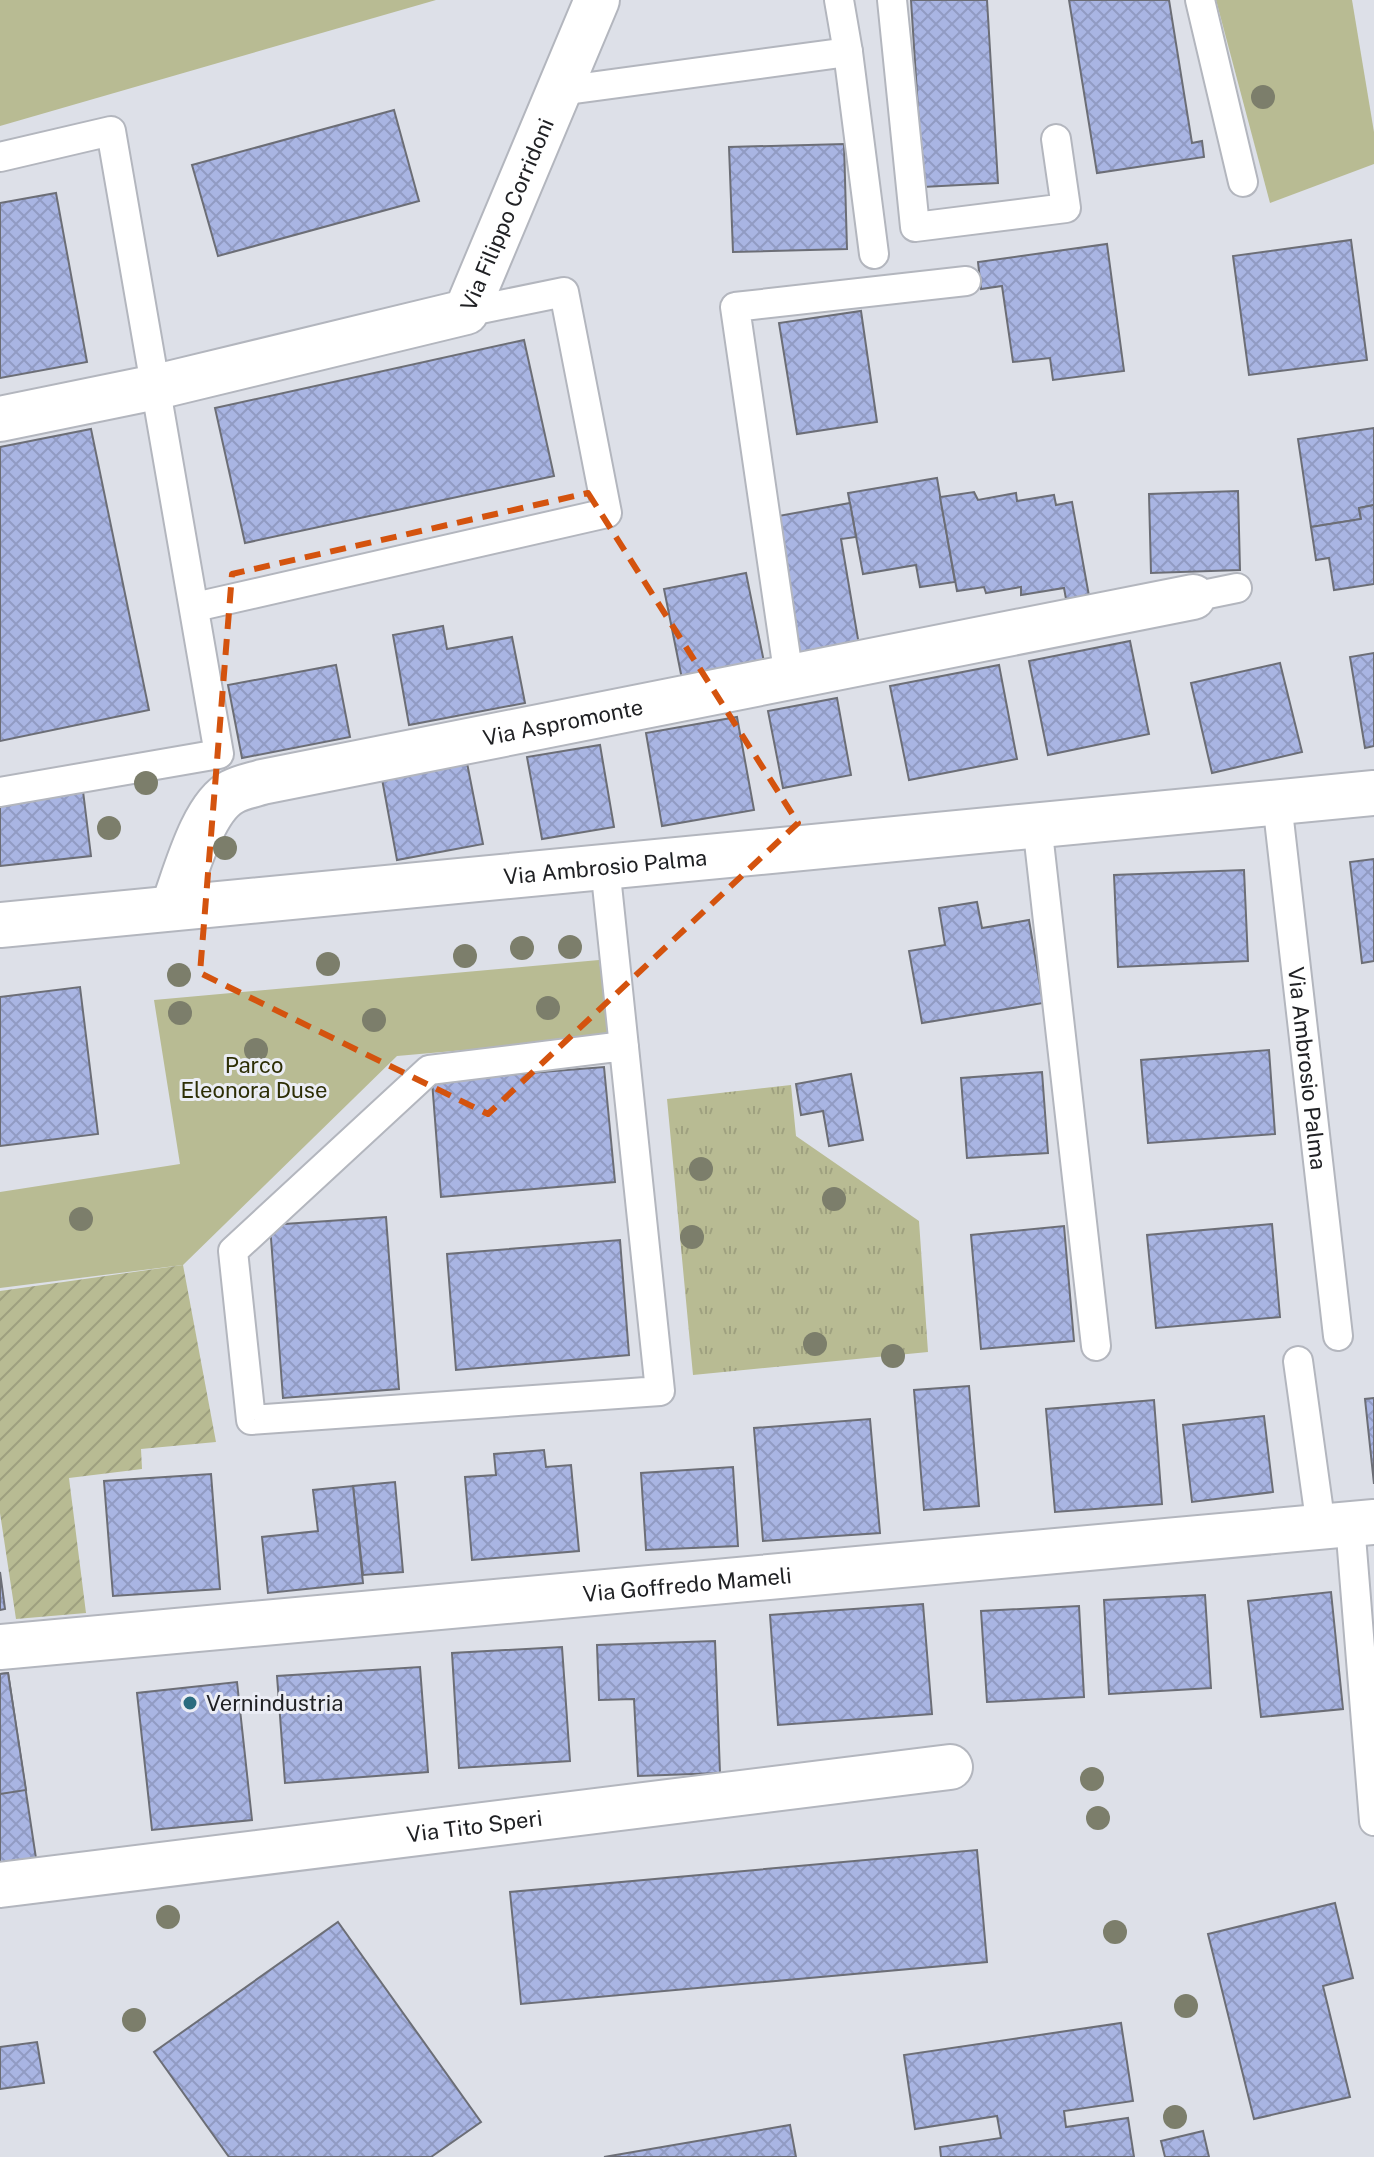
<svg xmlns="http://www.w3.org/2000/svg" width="1374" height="2157" font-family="'Public Sans',sans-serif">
<defs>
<pattern id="grass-tufts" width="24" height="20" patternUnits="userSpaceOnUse" patternTransform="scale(2)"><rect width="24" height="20" fill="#b8bb93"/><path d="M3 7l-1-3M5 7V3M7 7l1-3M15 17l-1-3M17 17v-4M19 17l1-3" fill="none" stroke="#9ea07f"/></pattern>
<pattern id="garden-furrows" width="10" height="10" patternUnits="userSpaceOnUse" patternTransform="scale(2)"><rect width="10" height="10" fill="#b8bb93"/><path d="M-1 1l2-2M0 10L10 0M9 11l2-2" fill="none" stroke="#9ea07f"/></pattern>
<pattern id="building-cross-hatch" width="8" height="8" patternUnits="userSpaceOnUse" patternTransform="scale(2)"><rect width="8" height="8" fill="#a9b5e3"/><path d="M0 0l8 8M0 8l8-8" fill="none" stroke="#919bc3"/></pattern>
</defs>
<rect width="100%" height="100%" fill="#dde0e8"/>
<polygon fill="url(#grass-tufts)" points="791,1085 796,1136 919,1221 928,1352 693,1375 667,1099"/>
<g fill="#b8bb93">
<polygon points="0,0 436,0 0,126"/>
<polygon points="1216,0 1352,0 1374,132 1374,164 1270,203"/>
<polygon points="599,960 610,1037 397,1056 183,1265 0,1288 0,1192 180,1164 154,1000"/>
</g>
<polygon fill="url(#garden-furrows)" points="183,1265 216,1442 141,1449 142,1469 69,1478 86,1613 16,1619 0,1513 0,1291"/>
<g fill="url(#building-cross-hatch)" stroke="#6c6e76" stroke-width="2">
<polygon points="911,0 987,0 998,183 923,187"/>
<polygon points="1069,0 1169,0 1192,143 1202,141 1204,157 1097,173"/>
<polygon points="394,110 419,201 218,256 192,165"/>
<polygon points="844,144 847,249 733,252 729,147"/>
<polygon points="56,193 87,362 0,378 0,203"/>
<polygon points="1351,240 1367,360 1249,375 1233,256"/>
<polygon points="1107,244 1124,371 1053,380 1050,358 1013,362 1002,286 981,289 978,262"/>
<polygon points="861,311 877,422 797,434 779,323"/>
<polygon points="524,340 554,476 245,543 215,408"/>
<polygon points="1374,428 1374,505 1359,508 1361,519 1311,527 1298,439"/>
<polygon points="91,429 149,710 0,741 0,447"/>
<polygon points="937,478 955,582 920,587 916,565 863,574 848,493"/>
<polygon points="1238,491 1240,570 1151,573 1149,494"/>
<polygon points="974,492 978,500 1016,493 1017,501 1054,495 1056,505 1072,502 1089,596 1066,599 1064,588 1021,595 1021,587 986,593 984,587 957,591 940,497"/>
<polygon points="850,503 856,537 841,539 859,645 798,656 773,517"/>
<polygon points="1374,505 1374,584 1334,590 1329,558 1316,560 1311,527 1361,519 1359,508"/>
<polygon points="746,573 764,662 682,679 664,589"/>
<polygon points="443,626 447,649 512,637 525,703 409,725 393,635"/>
<polygon points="1130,641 1149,734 1048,755 1029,661"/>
<polygon points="1374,653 1374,746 1365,748 1350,657"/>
<polygon points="1280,663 1302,752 1212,773 1191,683"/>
<polygon points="336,665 350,737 242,758 228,685"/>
<polygon points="999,665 1017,759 909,780 890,686"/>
<polygon points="837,698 851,775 783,788 768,711"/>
<polygon points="737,717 754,810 662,826 646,733"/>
<polygon points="600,745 614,827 542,839 527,757"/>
<polygon points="467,763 483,844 397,860 382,779"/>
<polygon points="83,791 91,856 0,866 0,801"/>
<polygon points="1374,859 1374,961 1362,963 1350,862"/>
<polygon points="1244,870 1248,961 1118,967 1114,875"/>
<polygon points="977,902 982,928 1029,920 1043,1003 922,1023 909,951 945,945 939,908"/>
<polygon points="80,987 98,1134 0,1146 0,997"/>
<polygon points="1269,1050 1275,1134 1148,1143 1141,1060"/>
<polygon points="604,1067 615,1182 441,1197 432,1081"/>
<polygon points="1042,1072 1048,1153 967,1158 961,1078"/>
<polygon points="851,1074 863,1140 829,1146 823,1111 801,1115 796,1084"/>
<polygon points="386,1217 399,1389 283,1398 270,1225"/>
<polygon points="1272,1224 1280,1317 1156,1328 1147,1235"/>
<polygon points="1064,1226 1074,1341 981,1349 971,1235"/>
<polygon points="620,1240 629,1355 456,1370 447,1254"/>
<polygon points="969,1386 979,1506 924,1510 914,1390"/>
<polygon points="1374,1398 1374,1484 1365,1399"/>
<polygon points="1154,1400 1162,1504 1055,1512 1046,1409"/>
<polygon points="1264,1416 1273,1492 1192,1502 1183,1425"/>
<polygon points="870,1419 880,1533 763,1541 754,1428"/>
<polygon points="544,1450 546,1467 571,1465 579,1551 472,1560 465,1477 496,1475 494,1454"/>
<polygon points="733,1467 738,1546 646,1550 641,1473"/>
<polygon points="211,1474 220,1589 113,1596 104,1481"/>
<polygon points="395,1482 403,1572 363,1575 353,1486"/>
<polygon points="353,1486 363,1583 268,1593 262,1537 318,1531 313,1490"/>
<polygon points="0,1572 5,1609 0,1610"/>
<polygon points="1331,1592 1343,1709 1261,1717 1248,1601"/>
<polygon points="1205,1595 1211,1688 1109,1694 1104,1600"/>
<polygon points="923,1604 932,1714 778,1725 770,1615"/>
<polygon points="1079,1606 1084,1697 987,1702 981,1611"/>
<polygon points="715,1641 720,1773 638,1776 634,1699 599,1700 597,1645"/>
<polygon points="562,1647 570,1761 459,1768 452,1653"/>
<polygon points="420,1667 428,1772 285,1783 277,1676"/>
<polygon points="8,1673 37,1865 0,1871 0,1674"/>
<polygon points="8,1673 26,1790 0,1794 0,1674"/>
<polygon points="237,1682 252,1820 152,1830 137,1693"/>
<polygon points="977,1850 987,1962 521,2004 510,1892"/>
<polygon points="1335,1903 1353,1978 1323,1986 1350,2097 1254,2119 1208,1934"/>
<polygon points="338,1922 481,2122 431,2157 229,2157 154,2052"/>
<polygon points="1121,2023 1133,2101 1064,2111 1066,2127 1128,2118 1134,2157 941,2157 940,2147 1001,2138 997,2116 915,2129 904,2055"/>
<polygon points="37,2042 44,2083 0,2089 0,2047"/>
<polygon points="790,2125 796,2157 604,2157"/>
<polygon points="1203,2131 1209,2157 1165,2157 1161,2141"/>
</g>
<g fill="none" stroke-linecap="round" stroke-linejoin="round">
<g stroke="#b3b6be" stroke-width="32">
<g id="lane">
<polyline points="892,0 915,227 1066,208 1056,139"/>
<polyline points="1200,0 1243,182"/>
<polyline points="848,52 874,254"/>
<polyline points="560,91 848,52 839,0"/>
<polyline points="0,157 111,131 219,754 0,792"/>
<polyline points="1193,597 1237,588"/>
<polyline points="195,607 607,513 564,292 466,312"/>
<polyline points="789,678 735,307 966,281"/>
<path id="s1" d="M1277,802L1338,1336"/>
<polyline points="1037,824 1096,1346"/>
<polyline points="605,866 660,1391 251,1420 233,1251 429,1070 624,1046"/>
<polyline points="1298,1361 1321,1527"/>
<polyline points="1350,1524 1374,1821"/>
</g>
</g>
<g stroke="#b3b6be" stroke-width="48">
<g id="street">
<path id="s2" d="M0,419L156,387L466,312L597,0"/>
<path id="s3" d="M173,907C185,876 202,808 232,792C241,787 253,785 262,782L1193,597"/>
<path id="s4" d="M0,925L1374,793"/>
<path id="s5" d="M0,1647L1374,1522"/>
<path id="s6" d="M0,1885L950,1767"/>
</g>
</g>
<use href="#lane" stroke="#fff" stroke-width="28"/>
<use href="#street" stroke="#fff" stroke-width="44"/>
</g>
<g fill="#7c7e6b">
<circle cx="1263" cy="97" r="12"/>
<circle cx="146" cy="783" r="12"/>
<circle cx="109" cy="828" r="12"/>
<circle cx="225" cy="848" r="12"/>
<circle cx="570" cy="947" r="12"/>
<circle cx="522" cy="948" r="12"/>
<circle cx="465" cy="956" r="12"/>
<circle cx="328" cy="964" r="12"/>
<circle cx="179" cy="975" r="12"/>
<circle cx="548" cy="1008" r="12"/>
<circle cx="180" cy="1013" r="12"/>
<circle cx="374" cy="1020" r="12"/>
<circle cx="256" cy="1050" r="12"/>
<circle cx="701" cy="1169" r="12"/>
<circle cx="834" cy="1199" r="12"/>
<circle cx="81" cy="1219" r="12"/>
<circle cx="692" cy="1237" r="12"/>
<circle cx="815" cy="1344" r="12"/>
<circle cx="893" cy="1356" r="12"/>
<circle cx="1092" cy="1779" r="12"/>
<circle cx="1098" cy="1818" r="12"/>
<circle cx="168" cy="1917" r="12"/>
<circle cx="1115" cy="1932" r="12"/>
<circle cx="1186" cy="2006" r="12"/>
<circle cx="134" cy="2020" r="12"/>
<circle cx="1175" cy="2117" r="12"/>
</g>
<path fill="none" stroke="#d4530e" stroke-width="6" stroke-dasharray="16 10" stroke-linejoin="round" d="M588,493L798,823L488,1114L200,973L232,574Z"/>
<circle fill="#2b6c7f" stroke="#ebedf5" stroke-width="3" cx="190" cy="1703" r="8"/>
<g text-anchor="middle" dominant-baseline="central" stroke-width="6" stroke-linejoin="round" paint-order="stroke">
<g font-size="22" fill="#202124" stroke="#ebedf5">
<text stroke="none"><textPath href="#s2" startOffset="584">Via Filippo Corridoni</textPath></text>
<text stroke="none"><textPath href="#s3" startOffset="470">Via Aspromonte</textPath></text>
<text stroke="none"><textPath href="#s4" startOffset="608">Via Ambrosio Palma</textPath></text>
<text stroke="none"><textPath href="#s1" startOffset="268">Via Ambrosio Palma</textPath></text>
<text stroke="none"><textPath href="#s5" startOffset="690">Via Goffredo Mameli</textPath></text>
<text stroke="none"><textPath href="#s6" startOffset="478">Via Tito Speri</textPath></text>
</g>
<g font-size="22" fill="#2d2e05" stroke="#ebedf5">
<text x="254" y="1065">Parco<tspan x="254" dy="25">Eleonora Duse</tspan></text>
</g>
<g font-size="22" fill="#202124" stroke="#ebedf5" text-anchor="start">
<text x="206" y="1703">Vernindustria</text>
</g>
</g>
</svg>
